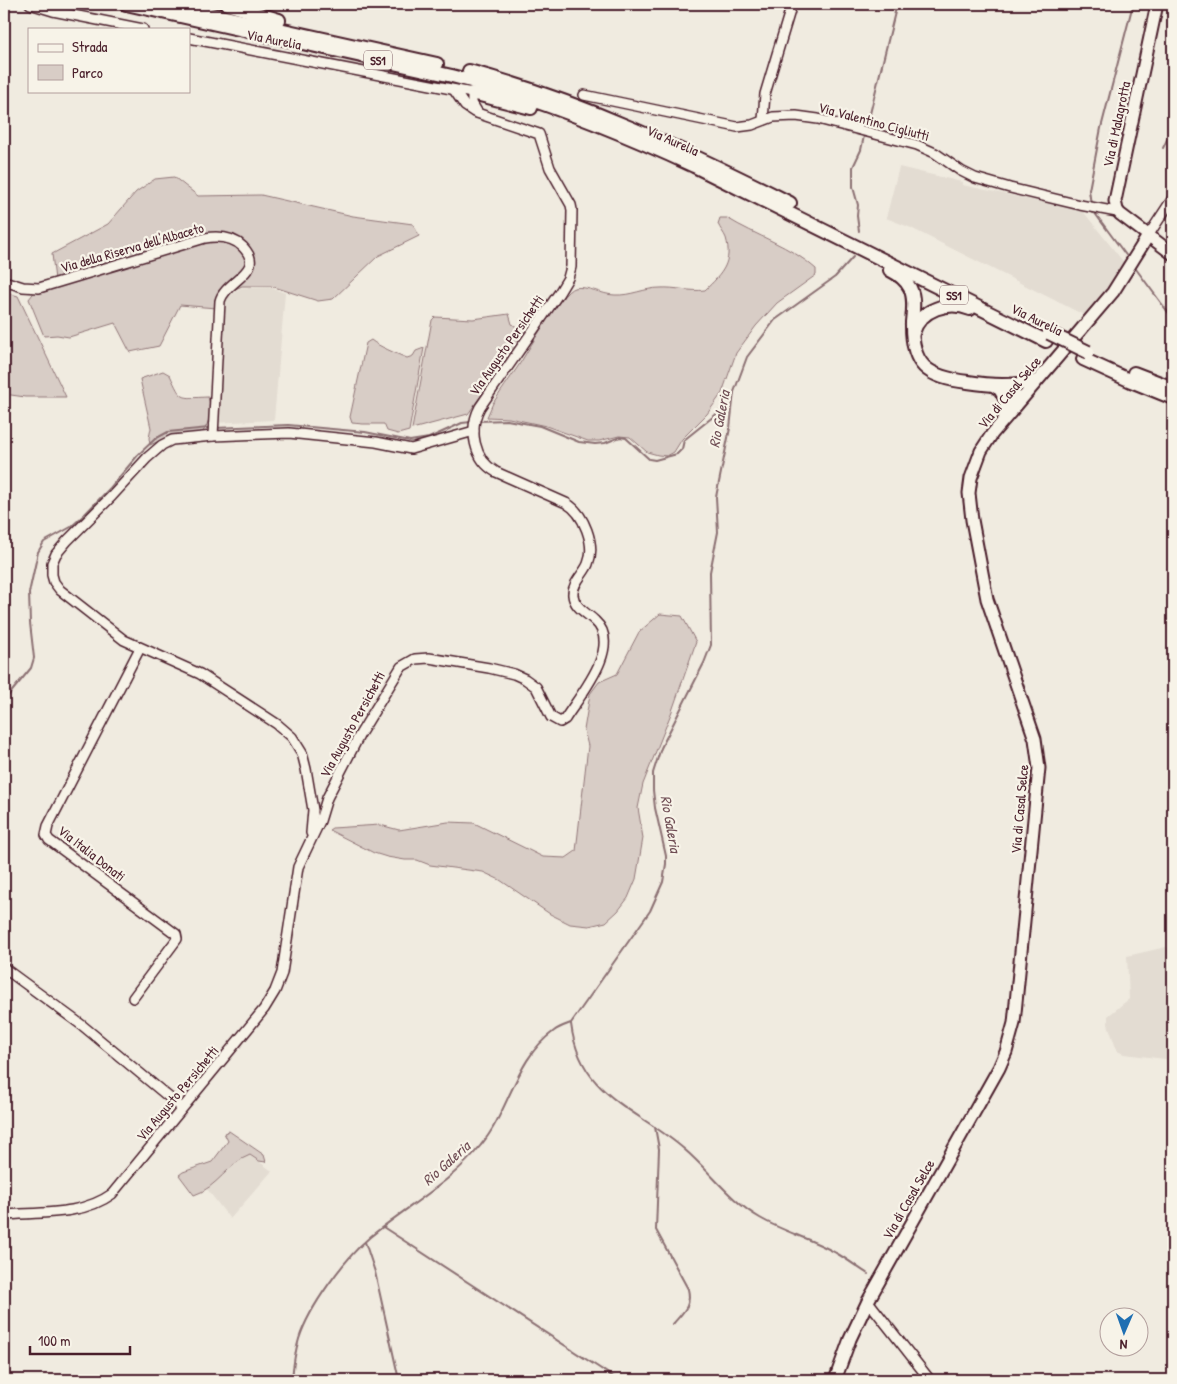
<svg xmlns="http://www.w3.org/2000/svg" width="1177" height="1384" font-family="'Patrick Hand',sans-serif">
<rect width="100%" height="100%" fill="#f0ebe0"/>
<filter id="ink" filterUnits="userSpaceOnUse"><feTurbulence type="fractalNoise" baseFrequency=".02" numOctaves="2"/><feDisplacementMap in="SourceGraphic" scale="10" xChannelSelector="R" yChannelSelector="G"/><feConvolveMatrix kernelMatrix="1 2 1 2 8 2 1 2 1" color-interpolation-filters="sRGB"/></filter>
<g filter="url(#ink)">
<g fill="#e3dcd2">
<polygon points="899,167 962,182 962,185 1082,210 1126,265 1110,288 1086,316 909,227 886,218"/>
<polygon points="269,287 285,293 274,420 213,423 219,304 240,288"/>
<polygon points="1166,947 1173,949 1173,1060 1124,1054 1117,1051 1108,1024 1108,1016 1129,999 1127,956"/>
<polygon points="250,1155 272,1171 230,1219 207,1189 241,1158"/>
</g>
<g fill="#d8cdc6" stroke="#917678">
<polygon points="174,177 198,196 261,195 353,216 413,224 419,236 378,256 333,299 318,301 271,286 242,286 231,291 231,288 247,273 250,251 218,234 55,280 52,254 108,224 136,192 155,179"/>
<path d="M720,218H727C756,236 791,246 816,269V275L777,303L756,326L736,353L722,393L707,414L682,439L674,452L667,456L658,455L647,452L630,437L619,436L599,441H588L546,426L509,418L487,417L493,403C501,391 509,380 517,368C526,355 561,291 574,288C587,285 602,295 615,295C630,296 645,288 660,288C676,287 690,292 705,290C722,274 733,262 726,238C724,233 720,229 718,224Z"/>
<polygon points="216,240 231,242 245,252 246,267 219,291 216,308 180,305 159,346 130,352 115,323 69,337 57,335 44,336 29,299 36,290"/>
<polygon points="4,292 18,296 66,397 25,397 4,394"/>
<polygon points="509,314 512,324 526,333 468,414 412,429 432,320 435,317 473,319"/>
<path d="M371,340C378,346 397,354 407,358L413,356L416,351L424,348L409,431L398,434L387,431L384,424H363L352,423L350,417L366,343Z"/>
<path d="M163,371L170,375C182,401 180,398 208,397C212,409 210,423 202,433L168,437L150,445L149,438L151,428L140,379Z"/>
<polygon points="660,614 682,616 696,642 672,711 643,784 638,808 643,838 636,879 628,898 618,911 606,922 589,926 570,924 550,914 500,880 483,872 430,865 417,860 405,860 387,857 374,853 329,830 332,828 380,825 399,830 448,822 474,823 543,857 566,858 576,851 588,746 584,730 590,694 599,682 617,674 639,632"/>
<path d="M229,1131L264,1155L266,1162L259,1161L250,1155C228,1163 217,1188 194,1195L179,1175L183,1172L212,1162L228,1141L224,1133Z"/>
</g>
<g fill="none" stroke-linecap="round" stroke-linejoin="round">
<g stroke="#8b6f72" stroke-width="2">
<polyline points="867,126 897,4"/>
<polyline points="1163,148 1173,127"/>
<polyline points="1091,205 1089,190 1101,128 1133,4"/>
<polyline points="1094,212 1128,258"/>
<polyline points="859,231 857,216 858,205 853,187 853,167 861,150 864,136"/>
<polyline points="1136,269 1173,319"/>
<polyline points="478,421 507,420 540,426 579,442 595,444 605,443 620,437 626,438 649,459 655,460 677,454 682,449 684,440 724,408 733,394"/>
<polyline points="215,428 288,425 365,432 410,441 429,438 462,423 471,422"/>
<polyline points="4,701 31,668 34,658 30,623 29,593 38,552 44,542 71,527 84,515 110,488 138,455 155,439 168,432 209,428"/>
<path d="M571,1024C580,1097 637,1108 684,1149C710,1171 730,1201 760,1218C784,1232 812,1239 836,1253C847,1259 857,1267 868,1274"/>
<path d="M655,1127L659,1149L656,1230L688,1289C692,1306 683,1312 673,1324"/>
<polyline points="383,1227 618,1380"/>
<polyline points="365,1242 375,1272 399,1380"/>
<path d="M292,1380C293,1367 295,1352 299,1339C309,1307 345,1258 370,1237C407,1206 451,1183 481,1145C510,1110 515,1059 554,1031C559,1027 566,1025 571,1023L650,911L663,882L666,864V856L655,808L653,790V773L661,748L704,663L711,645L710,572L718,532L716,497L730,428L734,392L747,357L775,320L835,277L853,257"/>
</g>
<g stroke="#4a1f2b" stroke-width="12">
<g id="minor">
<polyline points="30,4 53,11 143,29"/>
<polyline points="189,38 472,93 472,103 478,113"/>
<polyline points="584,95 737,127 752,125 773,117 796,116 818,119 917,145 935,153 961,171 975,178 1010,188 1080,205 1117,212"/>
<polyline points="763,120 765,94 792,4"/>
<polyline points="1148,236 1173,198"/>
<path d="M4,281L23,287L39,288L205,238C218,236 233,237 243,247C267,272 225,280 220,301L213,436"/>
<polyline points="311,833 313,810 306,769 302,753 292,737 277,724 200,674 124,640 60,590 54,582 52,575 52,563 56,554 67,541 112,496 147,458 162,445 172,440 213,436 289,433 376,442 411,449 474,431"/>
<polyline points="4,968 83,1026 182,1108"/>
<polyline points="133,998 177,939 176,934 49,840 46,835 48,826 140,648"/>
<path d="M4,1215C40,1212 82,1216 112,1194L264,1009L275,991L282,973L298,867L320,821L327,798L359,736L401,667L415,659L429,658L489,668L514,674L525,679L536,687L551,717L560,722L565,719C580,695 623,646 595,621C587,613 574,607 573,595C572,583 584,574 588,564C596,545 584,513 566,503L496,472C474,460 468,429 480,407L559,293L568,278L571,267L572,210L571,205L550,168L539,134L474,112L465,106L454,90"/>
<polyline points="868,1301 930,1380"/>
</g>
</g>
<g stroke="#4a1f2b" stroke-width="15">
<g id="major">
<polyline points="1157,4 1115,201 1117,210 1120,214 1173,254"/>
<polyline points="835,1380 850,1339 868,1301 999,1068 1006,1052 1014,1023 1039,768 1035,739 987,599 972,520 969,493 971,478 981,451 992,434 1113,292 1148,236"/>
</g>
</g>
<g stroke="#4a1f2b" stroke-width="16">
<g id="highway">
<path d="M126,4L452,76C535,97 616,130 694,166L1046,341"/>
<polyline points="166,4 437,64"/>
<polyline points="227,4 279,20"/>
<path d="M469,71C581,101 687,151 790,203"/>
<polyline points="472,93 531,108"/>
<path d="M890,270C898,274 906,280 910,288C915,298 913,311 912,322C911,366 927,377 968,382C992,386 1013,387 1036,381"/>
<path d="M913,333C920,309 949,300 970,309"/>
<polyline points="1083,359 1131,381 1173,398"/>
<polyline points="1134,373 1173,388"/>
<polyline points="996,387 1020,399"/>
<polyline points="1000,389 1007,402 1005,417"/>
</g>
</g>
<use href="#minor" stroke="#f7f3e8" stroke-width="9"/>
<use href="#major" stroke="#f7f3e8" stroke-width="11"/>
<use href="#highway" stroke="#f7f3e8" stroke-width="12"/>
<g stroke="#4a1f2b" stroke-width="16" stroke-linecap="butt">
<polyline id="highway-bridge" points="1049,333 1088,352"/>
</g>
<use href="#highway-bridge" stroke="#f7f3e8" stroke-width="12"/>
</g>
</g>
<g text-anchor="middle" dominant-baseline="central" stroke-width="4.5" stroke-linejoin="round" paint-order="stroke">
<g fill="#f7f3e8" stroke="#7e5f64" stroke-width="1">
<rect x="364" y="50.5" width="28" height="19" rx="4"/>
<rect x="940" y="285.5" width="28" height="19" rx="4"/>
</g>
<g font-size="12" font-weight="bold" fill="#4a1f2b">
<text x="378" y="60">SS1</text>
<text x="954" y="295">SS1</text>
</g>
<g font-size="14" fill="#4a1f2b" stroke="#f7f3e8">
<text transform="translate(274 39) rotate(11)">Via Aurelia</text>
<text transform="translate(874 121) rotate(15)">Via Valentino Cigliutti</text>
<text transform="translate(1116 124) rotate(-78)">Via di Malagrotta</text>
<text transform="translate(673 140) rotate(24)">Via Aurelia</text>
<text transform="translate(132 247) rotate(-16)">Via della Riserva dell'Albaceto</text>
<text transform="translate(1037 319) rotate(26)">Via Aurelia</text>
<text transform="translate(506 345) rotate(-55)">Via Augusto Persichetti</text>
<text transform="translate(1009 392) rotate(-50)">Via di Casal Selce</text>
<text transform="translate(352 724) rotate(-61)">Via Augusto Persichetti</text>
<text transform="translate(1019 809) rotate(-85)">Via di Casal Selce</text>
<text transform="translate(92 853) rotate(38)">Via Italia Donati</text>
<text transform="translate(177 1093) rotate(-50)">Via Augusto Persichetti</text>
<text transform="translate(908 1199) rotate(-60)">Via di Casal Selce</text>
</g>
<g font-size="15" font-style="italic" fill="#704e55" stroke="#f7f3e8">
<text transform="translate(719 419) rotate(-79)">Rio Galeria</text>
<text transform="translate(671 824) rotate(80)">Rio Galeria</text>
<text transform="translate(446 1163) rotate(-42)">Rio Galeria</text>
</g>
</g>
<rect width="1177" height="1384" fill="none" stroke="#f7f3e8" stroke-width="20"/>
<rect x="10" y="10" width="1157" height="1364" fill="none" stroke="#4a1f2b" stroke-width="2" filter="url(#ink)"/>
<rect x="28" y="28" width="162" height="65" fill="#f7f3e8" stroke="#b29e9c"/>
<rect x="38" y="44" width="25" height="8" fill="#f7f3e8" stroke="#b29e9c"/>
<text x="72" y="52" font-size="15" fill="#4a1f2b">Strada</text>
<rect x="38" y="65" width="25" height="15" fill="#d8cdc6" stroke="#b29e9c"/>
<text x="72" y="78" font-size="15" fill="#4a1f2b">Parco</text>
<g transform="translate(1124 1332) rotate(182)"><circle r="24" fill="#f7f3e8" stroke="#b29e9c"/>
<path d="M0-4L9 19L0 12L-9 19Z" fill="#1f6fb2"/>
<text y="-8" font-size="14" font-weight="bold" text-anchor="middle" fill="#4a1f2b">N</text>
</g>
<path d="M30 1346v8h100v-8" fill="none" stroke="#4a1f2b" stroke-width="2.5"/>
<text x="38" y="1346" font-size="15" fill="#4a1f2b" stroke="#f7f3e8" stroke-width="4" paint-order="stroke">100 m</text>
</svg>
